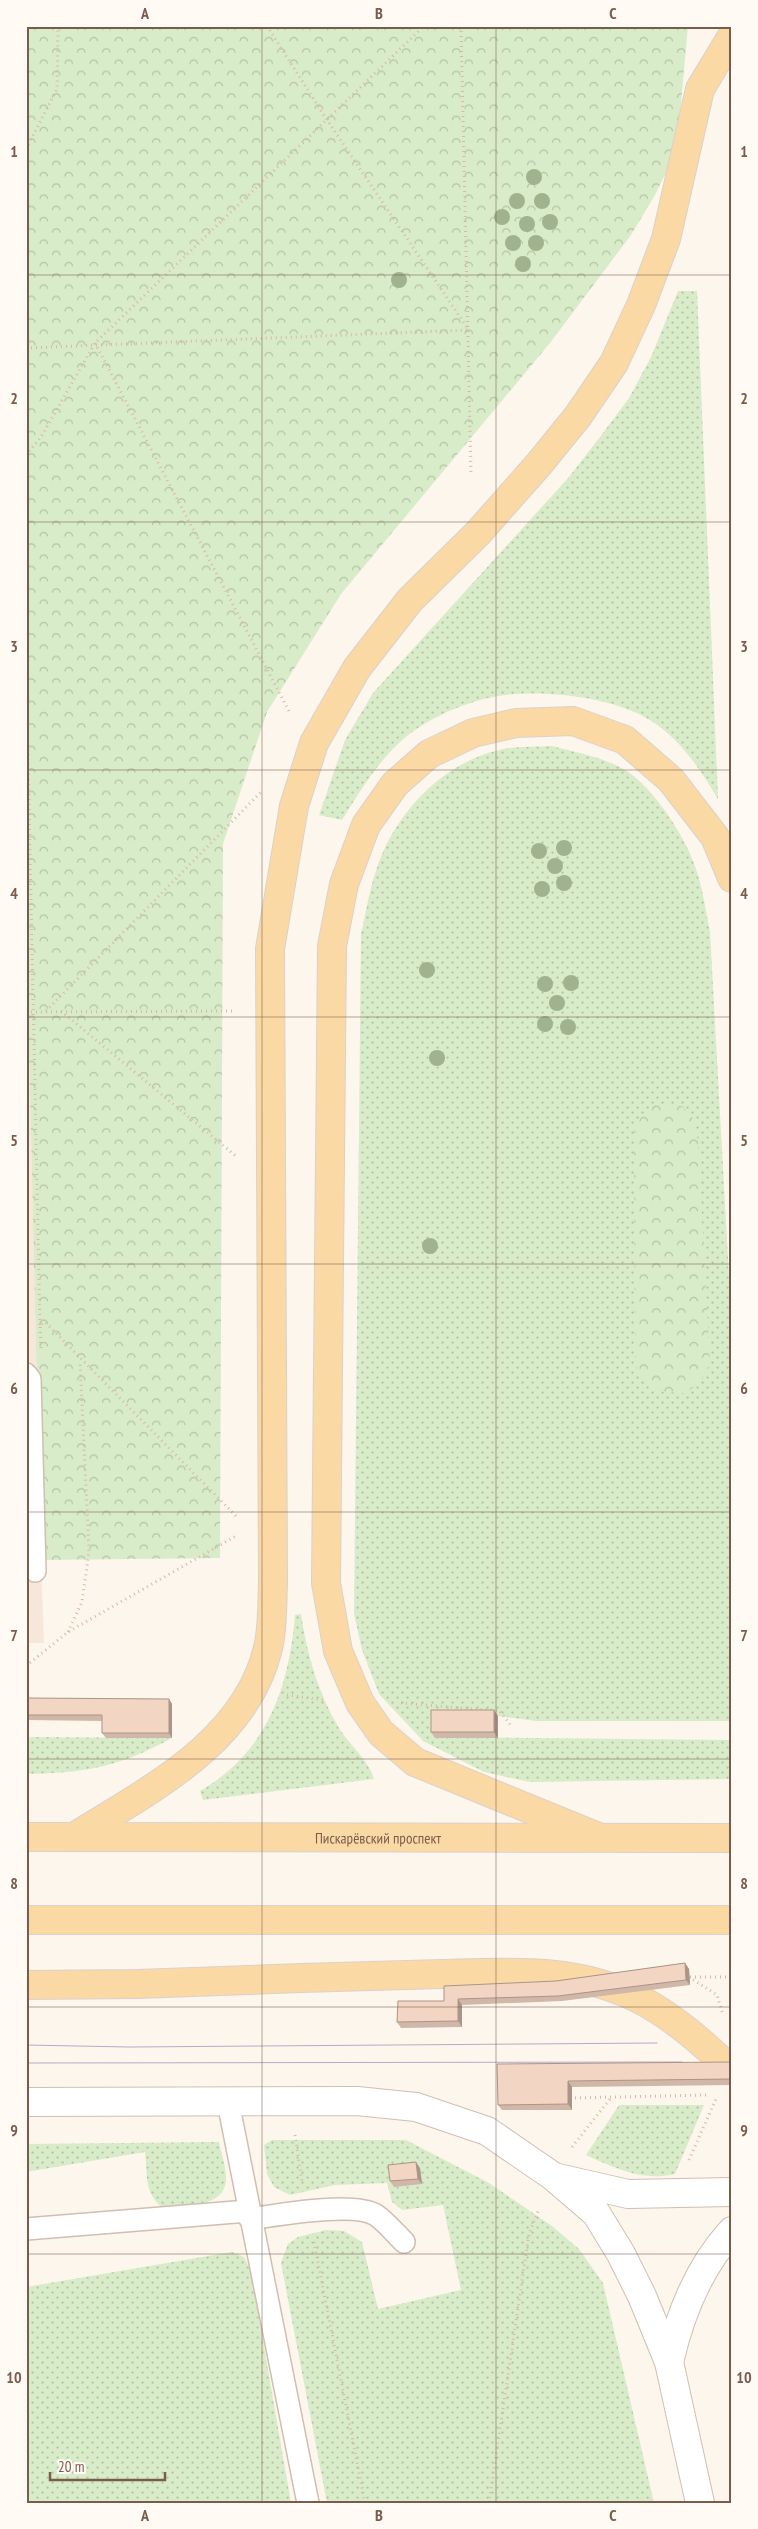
<svg xmlns="http://www.w3.org/2000/svg" width="758" height="2529" font-family="'PT Sans Narrow',sans-serif">
<defs>
<pattern id="grass-dots" width="8" height="8" patternUnits="userSpaceOnUse" patternTransform="scale(1.25)"><rect width="8" height="8" fill="#d8ecc9"/><path d="M2 2h.1M6 6h.1" fill="none" stroke="#b4c2a5" stroke-width="1.8" stroke-linecap="round"/></pattern>
<pattern id="forest-crowns" width="20" height="18" patternUnits="userSpaceOnUse" patternTransform="scale(1.25)"><rect width="20" height="18" fill="#d8ecc9"/><path d="M2 6a3 3 0 1 1 6 0M12 15a3 3 0 1 1 6 0" fill="none" stroke="#b4c2a5"/></pattern>
</defs>
<rect width="100%" height="100%" fill="#fdf6ec"/>
<polygon fill="#f5e8da" points="26,924 41,1560 44,1643 26,1643"/>
<g fill="url(#grass-dots)">
<path d="M678,291H697L718,799C701,771 682,741 653,722C616,696 532,687 488,698C456,706 422,721 398,744C375,766 359,793 342,820L319,815L345,740L373,693L569,477L600,437L629,398L651,357Z"/>
<path d="M552,746C578,753 609,758 631,774C657,793 688,841 697,872C703,891 706,912 710,932L732,1331V1721H536L498,1716L435,1737L732,1740V1779L530,1782L484,1772L423,1741L379,1694L362,1650L354,1614L361,934C366,913 369,891 376,871C393,815 442,763 499,750C515,746 535,747 552,746Z"/>
<path d="M301,1614C307,1654 318,1693 339,1728C350,1746 368,1759 374,1779L203,1800L200,1791C267,1752 289,1688 295,1615Z"/>
<path d="M26,1737L172,1738C119,1767 86,1773 26,1774Z"/>
<path d="M619,2105H704L675,2174C643,2182 615,2168 586,2155Z"/>
<polygon points="272,2140 406,2140 489,2183 552,2226 579,2249 603,2283 654,2503 327,2503 281,2263 288,2244 298,2237 326,2230 344,2231 362,2242 378,2309 461,2290 443,2205 402,2210 392,2202 387,2183 335,2185 290,2195 274,2187 267,2174 264,2145"/>
<path d="M219,2142C221,2153 227,2169 226,2181C224,2206 185,2207 167,2211C143,2195 148,2177 145,2152L26,2172V2144Z"/>
<polygon points="232,2252 244,2257 251,2271 291,2503 29,2503 26,2488 26,2287"/>
</g>
<g fill="url(#forest-crowns)">
<polygon points="26,26 688,26 680,114 671,162 655,195 631,235 550,343 341,594 267,712 223,844 220,1558 41,1560 26,924"/>
<path d="M655,1105L682,1106L695,1121L698,1142L710,1363L701,1381L686,1393C655,1391 647,1395 635,1363L634,1132L642,1115Z"/>
</g>
<g fill="none" stroke-linecap="round" stroke-linejoin="round">
<g stroke="#d1beb0" stroke-width="24">
<g id="service">
<polyline points="26,1374 30,1379 35,1571"/>
<polyline points="228,2102 308,2503"/>
<path d="M250,2219C277,2215 353,2201 376,2215C386,2222 395,2233 404,2242"/>
<polyline points="26,2229 248,2211"/>
</g>
</g>
<g stroke="#d1beb0" stroke-width="30">
<g id="minor">
<polyline points="26,2102 357,2101 416,2107 487,2131 554,2177 596,2213 621,2254 642,2296 669,2362 700,2503"/>
<polyline points="558,2178 628,2194 732,2192"/>
<path d="M669,2362C680,2314 698,2268 732,2231"/>
</g>
</g>
<g stroke="#dad1cd" stroke-width="30">
<g id="primary">
<path id="s1" d="M26,1837L732,1838"/>
<path d="M74,1837C149,1790 246,1742 268,1648C273,1628 272,1604 273,1583L270,949L294,806L314,743L357,668L410,600L478,533L539,464L578,416L614,363L641,305L666,239L700,89L732,36"/>
<polyline points="598,1837 415,1762 381,1733 360,1703 338,1651 326,1583 332,946 344,884 366,825 395,784 429,754 473,733 516,723 573,721 625,740 671,780 715,837 732,878"/>
<polyline points="26,1920 732,1920"/>
<polyline points="26,1985 137,1984 301,1978"/>
</g>
</g>
<g stroke="#d9b8a5" stroke-width="3" stroke-dasharray="1 4" stroke-linecap="butt">
<polyline points="267,26 327,120 468,329"/>
<polyline points="461,26 471,475"/>
<polyline points="26,149 57,89 58,26"/>
<polyline points="95,343 289,711"/>
<polyline points="26,348 468,330"/>
<polyline points="26,455 41,437 95,343 424,26"/>
<polyline points="26,664 40,1325"/>
<polyline points="46,1011 261,792"/>
<polyline points="61,1011 237,1157"/>
<polyline points="26,1012 236,1011"/>
<polyline points="41,1348 40,1325 45,1322 236,1516"/>
<polyline points="68,1632 82,1602 89,1551 80,1361"/>
<polyline points="26,1666 68,1632 236,1536"/>
<polyline points="287,1695 323,1700"/>
<polyline points="401,1703 500,1711 512,1727"/>
<polyline points="689,1977 717,1995 723,2015"/>
<polyline points="690,1977 732,1977"/>
<polyline points="570,2098 706,2095"/>
<polyline points="295,2135 302,2181"/>
<polyline points="572,2147 610,2099"/>
<polyline points="689,2160 716,2099"/>
<polyline points="314,2242 365,2503"/>
<polyline points="489,2503 529,2234 539,2209"/>
</g>
<use href="#service" stroke="#fff" stroke-width="21"/>
<use href="#minor" stroke="#fff" stroke-width="28"/>
<use href="#primary" stroke="#fbd9a5" stroke-width="28"/>
<g stroke="#b9a8c9" stroke-width="1">
<polyline points="26,2045 129,2047 657,2043"/>
<polyline points="26,2063 682,2062"/>
</g>
<g stroke="#dad1cd" stroke-width="30" stroke-linecap="butt">
<path id="primary-bridge" d="M301,1978C348,1977 395,1975 442,1974C511,1972 576,1967 639,1999C674,2017 704,2044 732,2071"/>
</g>
<use href="#primary-bridge" stroke="#fbd9a5" stroke-width="28"/>
</g>
<g fill="#a0b28e">
<circle cx="534" cy="177" r="8"/>
<circle cx="517" cy="201" r="8"/>
<circle cx="542" cy="201" r="8"/>
<circle cx="502" cy="217" r="8"/>
<circle cx="550" cy="222" r="8"/>
<circle cx="527" cy="224" r="8"/>
<circle cx="513" cy="243" r="8"/>
<circle cx="536" cy="243" r="8"/>
<circle cx="523" cy="264" r="8"/>
<circle cx="399" cy="280" r="8"/>
<circle cx="564" cy="848" r="8"/>
<circle cx="539" cy="851" r="8"/>
<circle cx="555" cy="866" r="8"/>
<circle cx="564" cy="883" r="8"/>
<circle cx="542" cy="889" r="8"/>
<circle cx="427" cy="970" r="8"/>
<circle cx="571" cy="983" r="8"/>
<circle cx="545" cy="984" r="8"/>
<circle cx="557" cy="1003" r="8"/>
<circle cx="545" cy="1024" r="8"/>
<circle cx="568" cy="1027" r="8"/>
<circle cx="437" cy="1058" r="8"/>
<circle cx="430" cy="1246" r="8"/>
</g>
<g fill="#d1b7a8">
<polygon points="26,1698 169,1699 172,1704 172,1738 106,1738 102,1733 102,1721 26,1720"/>
<polygon points="498,1716 498,1738 435,1738 431,1732"/>
<polygon points="685,1963 689,1969 690,1985 562,2001 462,2005 462,2027 401,2028 397,2022 444,2001 556,1981"/>
<polygon points="732,2063 732,2085 572,2087 572,2110 502,2110 498,2105 497,2064"/>
<polygon points="420,2168 422,2184 394,2187 390,2181"/>
</g>
<g fill="#aa9588">
<polygon points="169,1699 172,1704 172,1738 169,1733"/>
<polygon points="494,1710 498,1716 498,1738 494,1732"/>
<polygon points="685,1963 689,1969 690,1985 686,1980"/>
<polygon points="458,1999 462,2005 462,2027 458,2021"/>
<polygon points="731,2062 732,2063 732,2081 731,2079"/>
<polygon points="568,2081 572,2087 572,2110 568,2104"/>
<polygon points="416,2162 420,2168 422,2184 418,2179"/>
</g>
<g fill="#f3d5c3" stroke="#aa9588">
<polygon points="26,1698 169,1699 169,1733 102,1733 102,1715 26,1715"/>
<rect x="431" y="1710" width="63" height="22"/>
<polygon points="685,1963 686,1980 558,1996 458,1999 458,2021 397,2022 398,2001 444,2001 444,1986 556,1981"/>
<polygon points="731,2062 731,2079 568,2081 568,2104 498,2105 497,2064"/>
<polygon points="416,2162 418,2179 390,2181 388,2165"/>
</g>
<path fill="none" stroke="#7a5c4d" stroke-width="1" stroke-opacity="0.55" d="M262,26V2503M496,26V2503M26,275H732M26,522H732M26,770H732M26,1017H732M26,1264H732M26,1512H732M26,1759H732M26,2007H732M26,2254H732"/>
<g text-anchor="middle" dominant-baseline="central" stroke-width="5" stroke-linejoin="round" paint-order="stroke">
<g font-size="15" fill="#7a5c4d" stroke="#fffaf3">
<text stroke="none"><textPath href="#s1" startOffset="352">Пискарёвский проспект</textPath></text>
</g>
</g>
<rect width="758" height="2529" fill="none" stroke="#fffaf3" stroke-width="55"/>
<path d="M50 2472v8h115v-8" fill="none" stroke="#7a5c4d" stroke-width="2.5"/>
<text x="58" y="2472" font-size="15" fill="#7a5c4d" stroke="#fffaf3" stroke-width="4" paint-order="stroke">20 m</text>
<rect x="28" y="28" width="702" height="2474" fill="none" stroke="#7a5c4d" stroke-width="2"/>
<g font-size="16" text-anchor="middle" font-weight="bold" fill="#7a5c4d">
<text x="145" y="19">A</text>
<text x="379" y="19">B</text>
<text x="613" y="19">C</text>
<text x="14" y="157">1</text>
<text x="744" y="157">1</text>
<text x="14" y="404">2</text>
<text x="744" y="404">2</text>
<text x="14" y="652">3</text>
<text x="744" y="652">3</text>
<text x="14" y="899">4</text>
<text x="744" y="899">4</text>
<text x="14" y="1146">5</text>
<text x="744" y="1146">5</text>
<text x="14" y="1394">6</text>
<text x="744" y="1394">6</text>
<text x="14" y="1641">7</text>
<text x="744" y="1641">7</text>
<text x="14" y="1889">8</text>
<text x="744" y="1889">8</text>
<text x="14" y="2136">9</text>
<text x="744" y="2136">9</text>
<text x="14" y="2383">10</text>
<text x="744" y="2383">10</text>
<text x="145" y="2521">A</text>
<text x="379" y="2521">B</text>
<text x="613" y="2521">C</text>
</g>
</svg>
